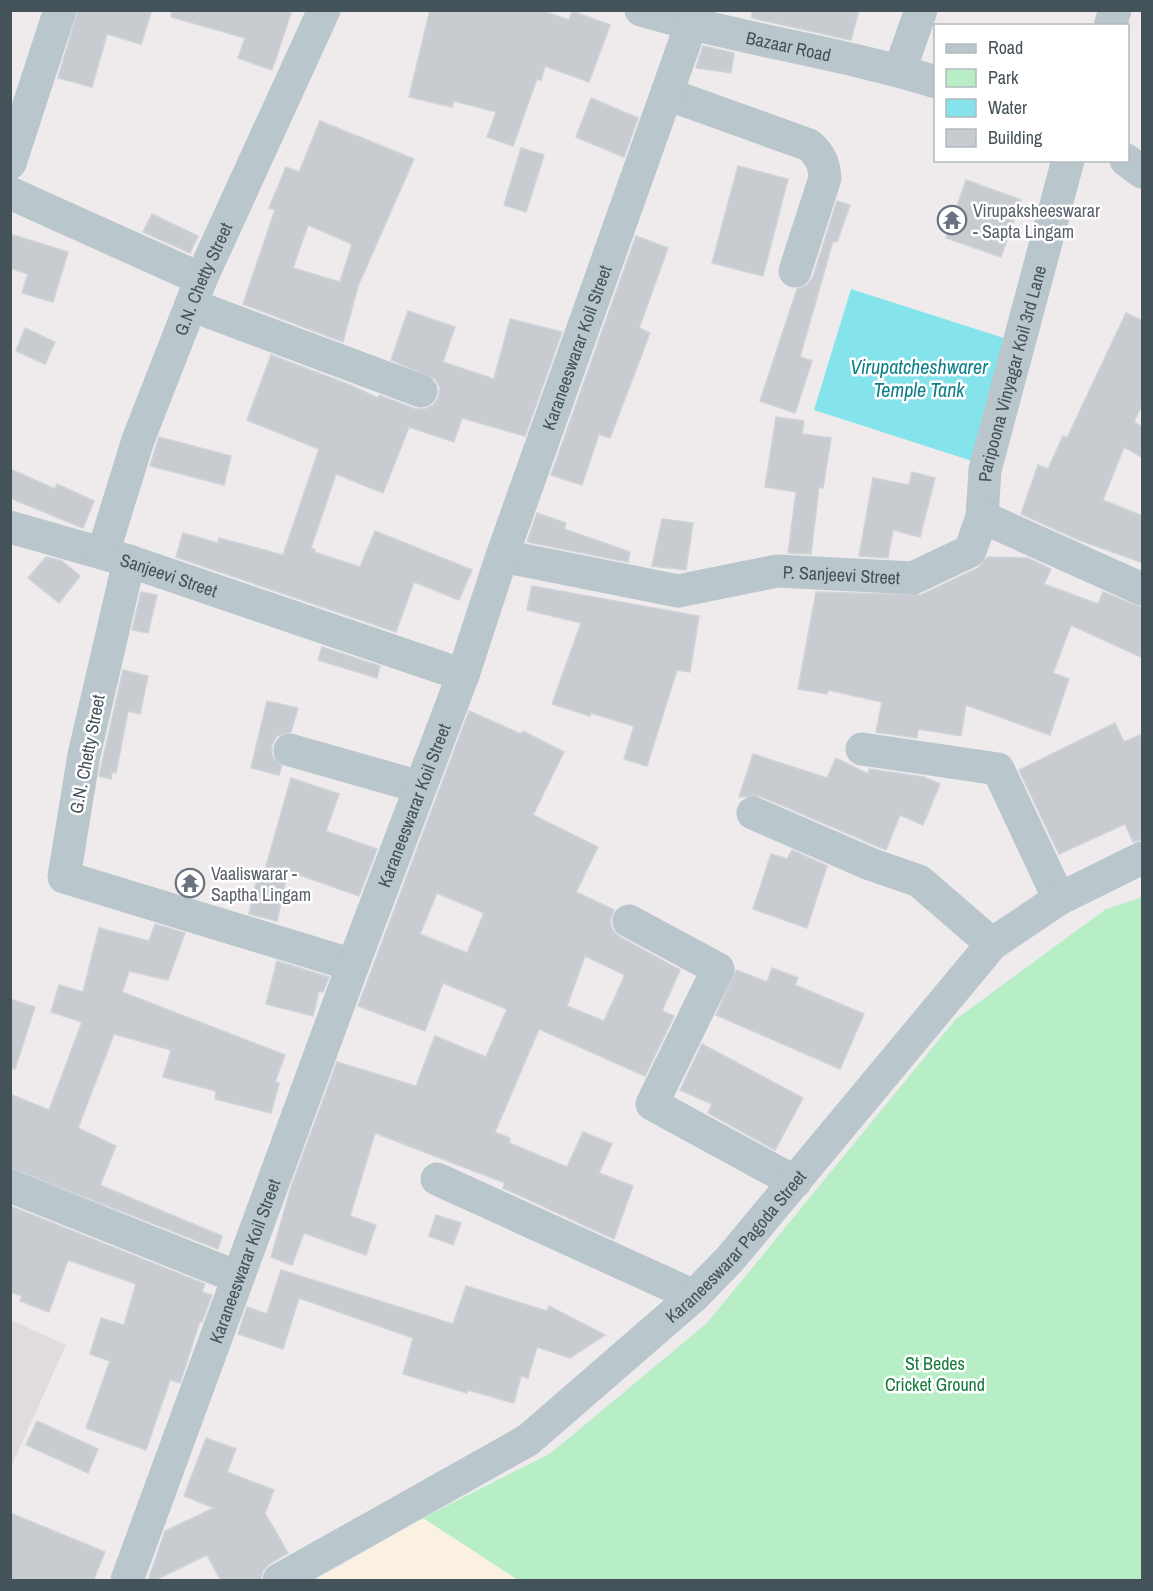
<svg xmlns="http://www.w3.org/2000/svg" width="1153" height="1591" font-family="'Archivo Narrow',sans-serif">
<rect width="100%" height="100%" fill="#efebec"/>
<polygon fill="#fbf1e3" points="423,1518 518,1580 316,1580"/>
<polygon fill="#e0dcde" points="11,1320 66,1345 11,1467"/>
<polygon fill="#b8eec6" points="1142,897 1142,1580 518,1580 423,1518 551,1453 707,1323 956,1019 1106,909"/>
<polygon fill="#85e3eb" points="851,289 1007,339 972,461 814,410"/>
<g fill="#c8ccd1" stroke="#cfd3d8" stroke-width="1.5" fill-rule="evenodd">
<polygon points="78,10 152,10 141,44 107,34 92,87 58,78"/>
<polygon points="172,10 292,10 272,70 238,58 245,38 171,17"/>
<polygon points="430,10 540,10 569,20 572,11 610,25 589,82 545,66 541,80 537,79 513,146 487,137 496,112 454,101 452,107 409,97"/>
<polygon points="752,10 859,10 851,40 752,18"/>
<polygon points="703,46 734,53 731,73 696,68"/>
<polygon points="591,98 638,118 624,157 576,137"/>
<path d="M320,121L414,159L358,286L343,342L243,304L275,210L269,208L286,167L299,172ZM308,225L352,244L340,282L293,268Z"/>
<polygon points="521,148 544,155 526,212 504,205"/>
<polygon points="738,166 788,179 763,276 712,263"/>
<polygon points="966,180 1021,200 1001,257 946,238"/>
<polygon points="837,201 850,205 837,242 833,241 800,357 812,361 795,413 760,401 797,289 807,285 813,277"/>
<polygon points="152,214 198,236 190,253 143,232"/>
<polygon points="10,234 68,252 53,302 22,293 28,274 10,268"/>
<polygon points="636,236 668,248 639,328 650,333 610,438 599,434 582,485 551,475"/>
<polygon points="408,311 455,327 443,362 494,379 510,319 562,332 525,436 462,418 454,442 409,427 383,493 336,474 311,548 315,550 314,552 360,567 375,531 472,570 459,600 414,582 396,632 176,557 183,533 218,543 219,538 283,555 319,449 247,420 271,355 350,385 378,398 379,395 415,409 425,409 433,405 438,398 440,388 435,379 391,360"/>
<polygon points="1126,313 1143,321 1143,402 1134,422 1143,427 1143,458 1124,447 1103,500 1143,516 1143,563 1079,540 1021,514 1038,465 1048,469 1063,436 1067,438"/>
<polygon points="25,328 55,342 45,364 16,351"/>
<polygon points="776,417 804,421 802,434 831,438 823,488 819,487 811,554 788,553 796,492 765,487"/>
<polygon points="159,437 231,456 224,485 150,466"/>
<polygon points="10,469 55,489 57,484 94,501 83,528 10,498"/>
<polygon points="912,472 935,478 920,537 893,530 888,558 859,556 873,478 909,485"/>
<polygon points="537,513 566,523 564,529 630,552 628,562 527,542"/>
<polygon points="662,519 693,523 686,570 652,566"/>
<polygon points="46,557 62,561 80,576 59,603 28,578"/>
<polygon points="988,557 1028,558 1051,569 1044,584 1098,604 1103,592 1143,608 1143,658 1071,625 1053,673 1069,679 1050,735 966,705 961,736 918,729 917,738 876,732 882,702 828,690 827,694 798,689 816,592 921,595 978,568"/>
<polygon points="532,586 699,616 690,672 677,670 647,766 624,759 634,726 591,713 590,716 552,704 581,623 527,610"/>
<polygon points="141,592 157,595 148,633 132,630"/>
<polygon points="322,647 380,666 377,678 318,660"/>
<polygon points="123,670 148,676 140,714 128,711 116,773 112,772 111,779 99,776"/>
<polygon points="267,701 298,708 291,732 277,736 272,745 272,755 282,766 279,775 251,768"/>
<path d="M469,711L521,734L523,731L564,752L533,815L598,847L576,892L614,910L610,922L613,930L620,937L680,970L662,1011L674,1016L645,1076L539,1029L495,1132L510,1138L509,1143L567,1167L583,1132L612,1144L599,1173L633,1186L614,1239L503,1188L505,1183L375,1133L350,1216L376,1225L366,1255L304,1233L292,1265L271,1257L291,1187L337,1062L416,1086L435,1036L486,1057L507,1009L443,983L425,1031L358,1006ZM437,893L484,913L467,953L420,934ZM585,956L625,975L604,1021L567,1006Z"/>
<polygon points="1115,723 1124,742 1143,734 1143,839 1133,842 1125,824 1059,854 1019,770"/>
<polygon points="753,754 827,778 836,758 868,774 869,769 924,777 940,784 923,825 900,815 886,850 760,796 739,797"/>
<polygon points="291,778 339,794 326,831 377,849 359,896 288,871 277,921 249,914 259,868 265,870"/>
<polygon points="792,850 827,866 807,928 753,909 771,854 787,859"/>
<polygon points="155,924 185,933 168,980 129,971 122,992 285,1055 275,1082 279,1083 271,1113 215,1099 216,1091 163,1077 171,1050 114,1034 78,1128 116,1146 100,1185 222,1236 218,1249 10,1168 10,1094 49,1110 82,1022 51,1012 59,985 83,992 99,928 149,941"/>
<polygon points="277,961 329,977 323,992 319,991 313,1016 266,1004"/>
<polygon points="772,968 798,978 795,985 864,1014 840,1069 716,1015 736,970 767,982"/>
<polygon points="10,999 35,1007 15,1069 10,1068"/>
<polygon points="702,1044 803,1098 775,1150 708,1113 712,1104 680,1090"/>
<polygon points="10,1206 205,1284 202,1292 212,1295 202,1322 200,1321 180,1383 170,1380 146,1450 86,1428 110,1361 90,1354 101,1318 124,1325 136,1284 68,1260 49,1312 20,1301 22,1296 10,1292"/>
<polygon points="436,1215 461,1223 453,1245 429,1236"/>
<polygon points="281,1270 453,1324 466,1286 547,1311 549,1306 605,1335 570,1358 537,1347 528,1378 521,1376 514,1403 468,1390 467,1393 403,1374 413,1338 299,1298 283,1349 238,1334 247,1307 267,1314"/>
<polygon points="37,1421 98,1449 88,1473 26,1445"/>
<polygon points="206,1438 236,1449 227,1472 274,1490 265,1513 288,1553 269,1564 263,1571 260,1581 221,1581 207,1555 153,1581 148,1581 165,1531 214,1508 184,1496"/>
<polygon points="10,1513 105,1552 93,1581 10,1581"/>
</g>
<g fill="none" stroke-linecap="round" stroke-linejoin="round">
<g stroke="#b9c6cc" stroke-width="33">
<path id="s1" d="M641,10C738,39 839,52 936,82"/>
<polyline points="1110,26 1115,10"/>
<polyline points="900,70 921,10"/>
<path d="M667,94L809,145C820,155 824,163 825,178L795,271"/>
<polyline points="1126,160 1142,172"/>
<polyline points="10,163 60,10"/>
<polyline points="10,193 201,279"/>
<polyline points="191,305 421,391"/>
<path id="s2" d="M982,517L985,470L1068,160"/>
<path id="s3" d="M10,527L129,561L463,675"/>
<path id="s4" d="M103,553L138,440L201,279L324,10"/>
<path id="s5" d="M502,556L678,591L777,571L913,578L970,551L982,517L1142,589"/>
<polyline points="129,561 84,755 64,877 353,965"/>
<polyline points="862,749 998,769 1059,899"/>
<polyline points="290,750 420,787"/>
<polyline points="753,813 870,864 919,881 992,944"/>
<polyline points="629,921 718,969 652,1104 795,1182"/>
<polyline points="437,1179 694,1296"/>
<polyline points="10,1186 237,1277"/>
<path id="s6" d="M127,1580L353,965L463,675L502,556L691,25"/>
<path id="s7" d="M279,1580L528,1440L694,1296L730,1259L992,944L1059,899L1142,858"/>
</g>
</g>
<defs>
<g id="temple-ring" transform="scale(1.5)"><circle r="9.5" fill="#fff" stroke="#6b7280" stroke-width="1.5"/><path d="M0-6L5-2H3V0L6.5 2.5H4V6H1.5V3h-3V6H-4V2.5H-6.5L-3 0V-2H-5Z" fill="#6b7280"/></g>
</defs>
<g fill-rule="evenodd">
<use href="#temple-ring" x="952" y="220"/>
<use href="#temple-ring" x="190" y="883"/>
</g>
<g text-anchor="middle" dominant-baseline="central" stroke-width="5" stroke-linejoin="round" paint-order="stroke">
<g font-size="18" fill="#445259" stroke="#fff">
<text stroke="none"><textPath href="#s1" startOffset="152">Bazaar Road</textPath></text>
<text stroke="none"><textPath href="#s4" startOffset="292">G.N. Chetty Street</textPath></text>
<text stroke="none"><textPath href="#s6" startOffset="1312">Karaneeswarar Koil Street</textPath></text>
<text stroke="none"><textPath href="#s2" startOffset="147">Paripoona Vinyagar Koil 3rd Lane</textPath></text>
<text stroke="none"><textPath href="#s3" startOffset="166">Sanjeevi Street</textPath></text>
<text stroke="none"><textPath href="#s5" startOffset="345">P. Sanjeevi Street</textPath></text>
<text transform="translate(87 754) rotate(-79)">G.N. Chetty Street</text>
<text stroke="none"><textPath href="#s6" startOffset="826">Karaneeswarar Koil Street</textPath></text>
<text stroke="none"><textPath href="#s7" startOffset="570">Karaneeswarar Pagoda Street</textPath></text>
<text stroke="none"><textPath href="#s6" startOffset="340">Karaneeswarar Koil Street</textPath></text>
</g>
<g font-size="18" fill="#5b616d" stroke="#fff" text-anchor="start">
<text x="973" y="210">Virupaksheeswarar<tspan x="973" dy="21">- Sapta Lingam</tspan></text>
<text x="211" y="873">Vaaliswarar -<tspan x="211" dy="21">Saptha Lingam</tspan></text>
</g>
<g font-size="18" fill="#16793a" stroke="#fff">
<text x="935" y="1363">St Bedes<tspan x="935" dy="21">Cricket Ground</tspan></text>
</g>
<g font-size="20" font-style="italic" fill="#0c7e87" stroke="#fff">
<text x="919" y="366">Virupatcheshwarer<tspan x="919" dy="23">Temple Tank</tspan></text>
</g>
</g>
<rect width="1153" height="1591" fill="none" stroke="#445259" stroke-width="24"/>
<rect x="934" y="24" width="195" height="138" fill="#ffffff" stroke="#b4babd" stroke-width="1.5"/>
<rect x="946" y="44" width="30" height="9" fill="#b9c6cc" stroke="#b4babd" stroke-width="1.5"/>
<text x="988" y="54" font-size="18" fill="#445259">Road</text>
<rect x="946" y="69" width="30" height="18" fill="#b8eec6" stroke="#b4babd" stroke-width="1.5"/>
<text x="988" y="84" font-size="18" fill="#445259">Park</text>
<rect x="946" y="99" width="30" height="18" fill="#85e3eb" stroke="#b4babd" stroke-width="1.5"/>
<text x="988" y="114" font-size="18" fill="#445259">Water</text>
<rect x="946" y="129" width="30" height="18" fill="#c8ccd1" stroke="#b4babd" stroke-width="1.5"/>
<text x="988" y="144" font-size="18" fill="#445259">Building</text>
</svg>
